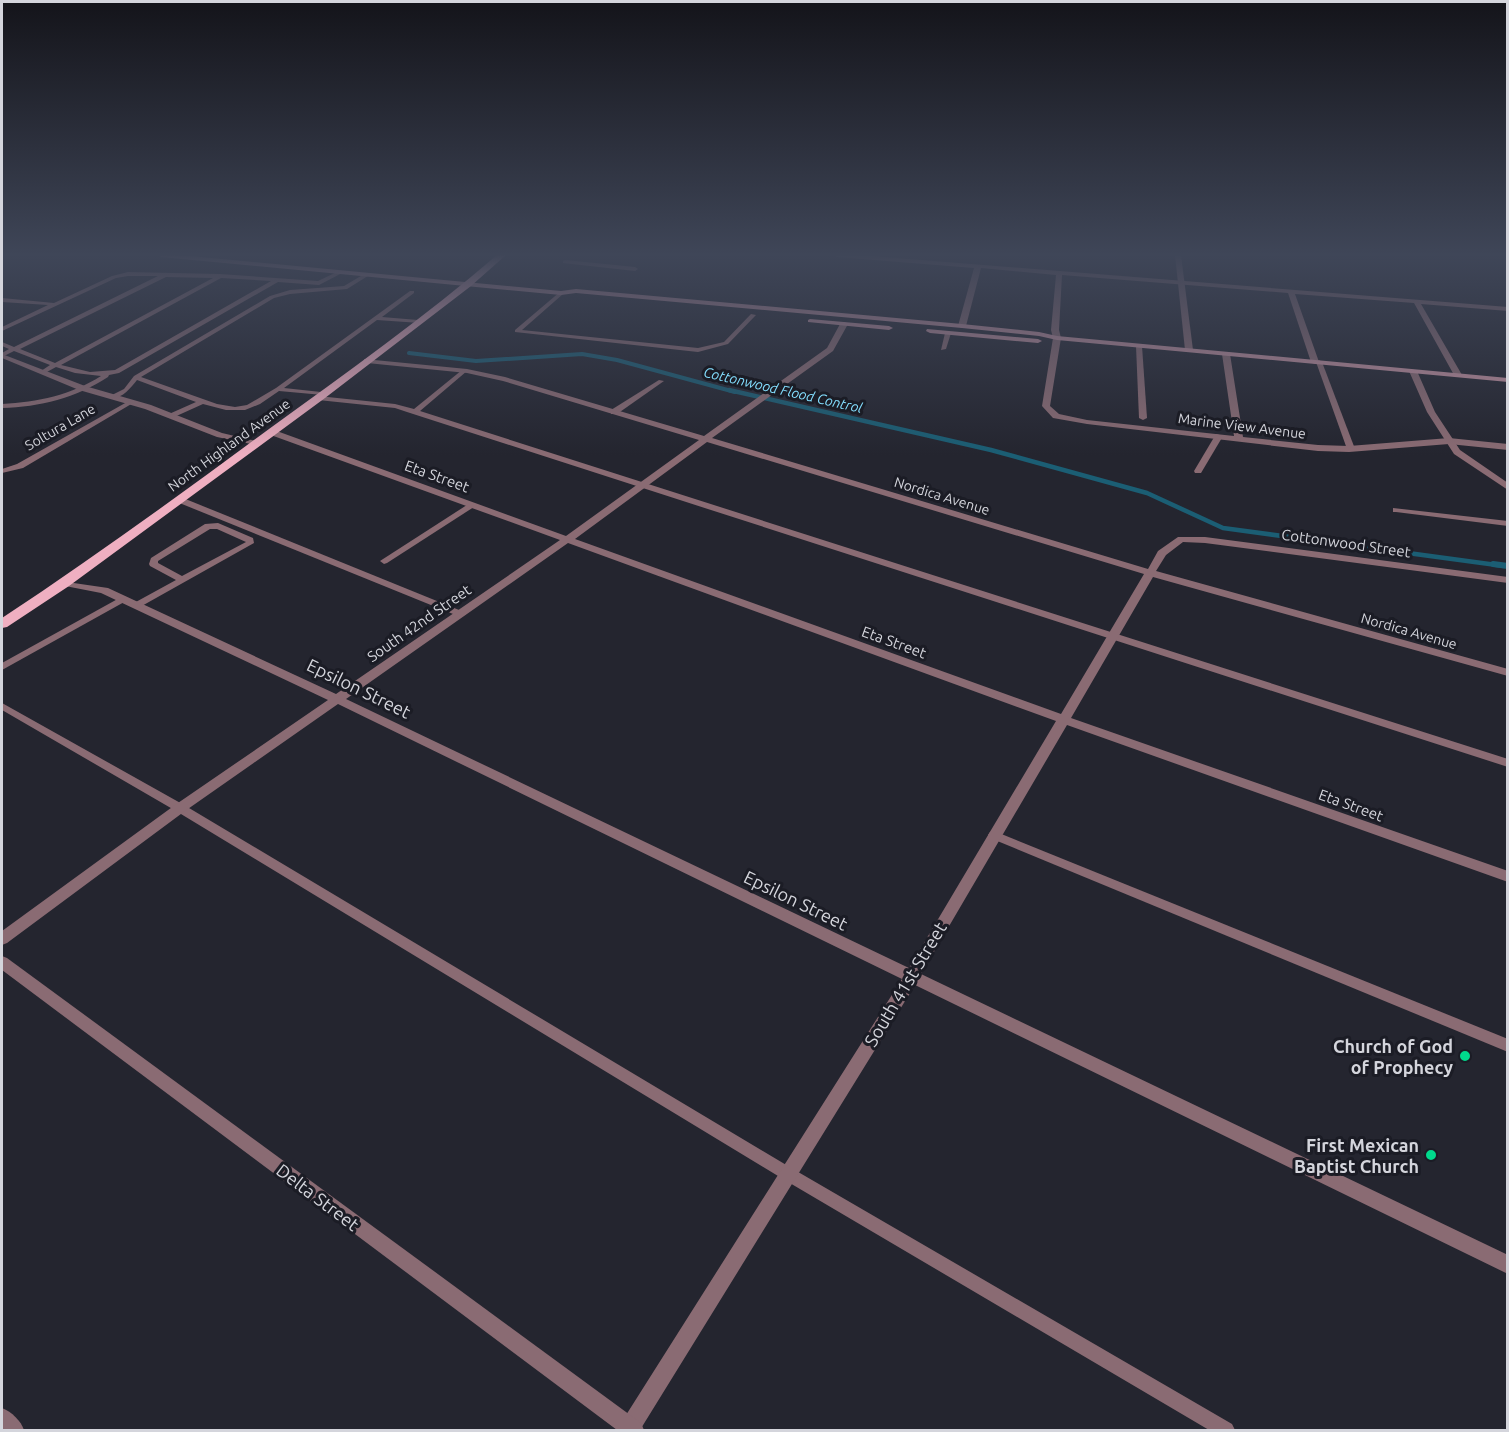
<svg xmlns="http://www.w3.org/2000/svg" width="1509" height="1432" font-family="Ubuntu,sans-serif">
<rect width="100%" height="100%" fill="#24252f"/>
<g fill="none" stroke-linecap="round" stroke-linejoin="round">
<polyline stroke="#1b5e74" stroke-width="4" points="409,353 476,361 582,354 617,360 735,392"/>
<polyline stroke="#1b5e74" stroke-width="4.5" points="729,390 991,450 1147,493 1223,528 1504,566"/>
<polyline stroke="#1b5e74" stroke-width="6" points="1493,564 1508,566"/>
<g fill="#8a6b73" fill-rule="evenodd">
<polygon points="565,260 635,267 638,269 635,271 563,263 563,261"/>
<path d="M339,271L344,272L319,285L278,282L119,373L109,375L108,377C76,398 40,407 2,408V404C38,402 71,395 101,376L75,373L56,367L45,373H41V371L50,365L14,351L2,357V353L9,349L2,346V342L14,347L158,276H128L116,278L2,331V327L48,305L2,302V298L54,303L112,276L128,272L220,274L318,281ZM166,277L213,278L55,363L20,349ZM221,278L271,281L115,370L90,372L61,365Z"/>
<path d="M366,273L371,274L347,289L290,294L274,298L141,377L217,404L235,407L247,405L276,388L410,291H414V293L382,317L418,320L421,322L420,323L377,320L284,388L321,392L324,394L323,395L279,391L260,404L245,410H226L203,404L172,418L168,416L169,414L196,402L137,380C130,389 119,402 108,397L124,389L134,376L270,296L290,290L344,286Z"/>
<polygon points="561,291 563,292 563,294 522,330 698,348 724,342 751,314 756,315 728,344 698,352 515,332 515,330"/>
<polygon points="948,331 951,333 946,349 941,350 945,333"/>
<polygon points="1139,344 1142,346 1147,418 1143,420 1139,418 1136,346"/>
<polygon points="1319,360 1322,362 1355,449 1354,451 1347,449 1316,362"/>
<polygon points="462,370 467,371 420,411 1508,759 1508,767 407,412 395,408 318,400 315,398 318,396 395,404 414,409"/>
<polygon points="659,380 664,381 617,414 611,414 611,410"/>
<polygon points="127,402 133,403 23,468 2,473 2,469 17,464"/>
<polygon points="1216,434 1223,436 1201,473 1195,473 1194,471"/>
<polygon points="177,498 183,498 464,612 466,614 461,617 458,616 177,502"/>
<polygon points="470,503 473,503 477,505 387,563 384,564 380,561"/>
<polygon points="1393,508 1508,521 1508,526 1396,512 1393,512"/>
<path d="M218,523L253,538L254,543L140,607H134L132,605L134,603L176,580L150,566L149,564L151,558L205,524ZM210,529H217L246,542L182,576L158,563V561Z"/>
<polygon points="123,596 126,597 128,599 126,601 2,670 2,663"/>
<polygon points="2,703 184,805 793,1169 1232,1424 1235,1430 1209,1430 783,1179 176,811 2,710"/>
<polygon points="994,831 1508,1039 1508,1052 990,838 988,835 990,832"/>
<path d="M2,1408C12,1412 21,1421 24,1430L2,1429Z"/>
</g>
<g fill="#8a6b73" fill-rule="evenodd">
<polygon points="834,255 859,255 1508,307 1508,311 1421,304 1462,375 1458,377 1454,375 1414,303 1295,294 1319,362 1315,364 1311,362 1288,293 1062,275 1059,330 1061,338 1050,406 1059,414 1087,420 1234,436 1222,354 1226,352 1230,354 1243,437 1318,445 1349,446 1449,438 1508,444 1508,450 1449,444 1349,452 1318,451 1087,424 1053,418 1042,406 1053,338 1051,330 1056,275 981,268 966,326 962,328 958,326 974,268 837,257"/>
<path d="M844,322L848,324L833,351L712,438L1148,569L1158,551L1178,537H1205L1508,577V583L1205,543L1183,542L1166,555L1156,571L1508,669V676L1153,577L1071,718L1508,871V882L1067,725L921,974L1508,1255V1274L915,985L640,1430H618L621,1423L902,979L338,704L185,811L7,943L2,945V931L175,805L328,700L101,593L60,585L59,583L60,581L108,588L336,694L560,540L268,434V430H274L566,536L699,440L503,381L467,373L367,363H364V359L467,369L505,377L704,436L827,348L840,324ZM707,442L1144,574L1061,714L575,539ZM568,543L1056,721L909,968L346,699Z"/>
<polygon points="2,354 85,386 151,405 222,433 260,442 256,445 217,437 145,409 79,390 2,358"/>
</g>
<g fill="#8a6b73" fill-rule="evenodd">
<polygon points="1175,255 1181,255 1193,350 1189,352 1185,350"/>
<polygon points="1410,369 1417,371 1435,412 1460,450 1508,483 1508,490 1454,454 1427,412 1409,371"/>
<polygon points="2,956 7,958 641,1423 644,1430 617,1430 2,970"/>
</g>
<g fill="#c3919f" fill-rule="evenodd">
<polygon points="158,255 180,255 561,291 576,289 962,324 1039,332 1057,336 1508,378 1508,382 1057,340 1039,336 962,328 576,293 561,295 161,257"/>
<polygon points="810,319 889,326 893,328 889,330 808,322 808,320"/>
<polygon points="927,329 1038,339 1042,341 1038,343 930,333 926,331"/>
</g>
<path fill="#efafc1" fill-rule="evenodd" d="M497,255H506L471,286L325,398L69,586L7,627L2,628V618C93,558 181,494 269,429C346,373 425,317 497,255Z"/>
</g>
<linearGradient id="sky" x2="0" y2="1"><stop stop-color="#14141a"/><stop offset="0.56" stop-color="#3f4658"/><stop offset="1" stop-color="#3f4658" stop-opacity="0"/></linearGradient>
<rect width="1509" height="455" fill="url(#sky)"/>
<g fill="#00d98c" stroke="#1b1c25" stroke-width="2">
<circle cx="1465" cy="1056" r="6"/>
<circle cx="1431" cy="1155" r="6"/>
</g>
<g text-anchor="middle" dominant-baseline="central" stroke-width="6" stroke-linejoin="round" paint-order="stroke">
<g font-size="14" font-style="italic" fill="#84dfff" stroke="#1b1c25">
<text transform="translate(783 390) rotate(13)">Cottonwood Flood Control</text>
</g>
<g font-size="14" fill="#d4d5dc" stroke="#1b1c25">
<text transform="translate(1242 426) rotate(7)">Marine View Avenue</text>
<text transform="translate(60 427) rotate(-30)">Soltura Lane</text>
<text transform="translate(229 445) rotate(-36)">North Highland Avenue</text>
<text transform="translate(942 496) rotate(17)">Nordica Avenue</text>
<text transform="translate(1409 631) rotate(16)">Nordica Avenue</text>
</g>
<g font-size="15" fill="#d4d5dc" stroke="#1b1c25">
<text transform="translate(437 476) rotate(20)">Eta Street</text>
<text transform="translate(1346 543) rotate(8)">Cottonwood Street</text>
<text transform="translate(419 623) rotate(-35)">South 42nd Street</text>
<text transform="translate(894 642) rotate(20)">Eta Street</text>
<text transform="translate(1351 805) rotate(20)">Eta Street</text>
</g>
<g font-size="18" fill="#d4d5dc" stroke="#1b1c25">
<text transform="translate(359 688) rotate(26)">Epsilon Street</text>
<text transform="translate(796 900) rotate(26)">Epsilon Street</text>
<text transform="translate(905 984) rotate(-59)">South 41st Street</text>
<text transform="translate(318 1197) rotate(37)">Delta Street</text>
</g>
<g font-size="18" font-weight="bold" fill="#d4d5dc" stroke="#1b1c25" text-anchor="end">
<text x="1453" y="1046">Church of God<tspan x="1453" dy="21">of Prophecy</tspan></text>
<text x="1419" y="1145">First Mexican<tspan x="1419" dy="21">Baptist Church</tspan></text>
</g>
</g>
<rect width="1509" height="1432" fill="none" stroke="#d4d5dc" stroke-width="6"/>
</svg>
